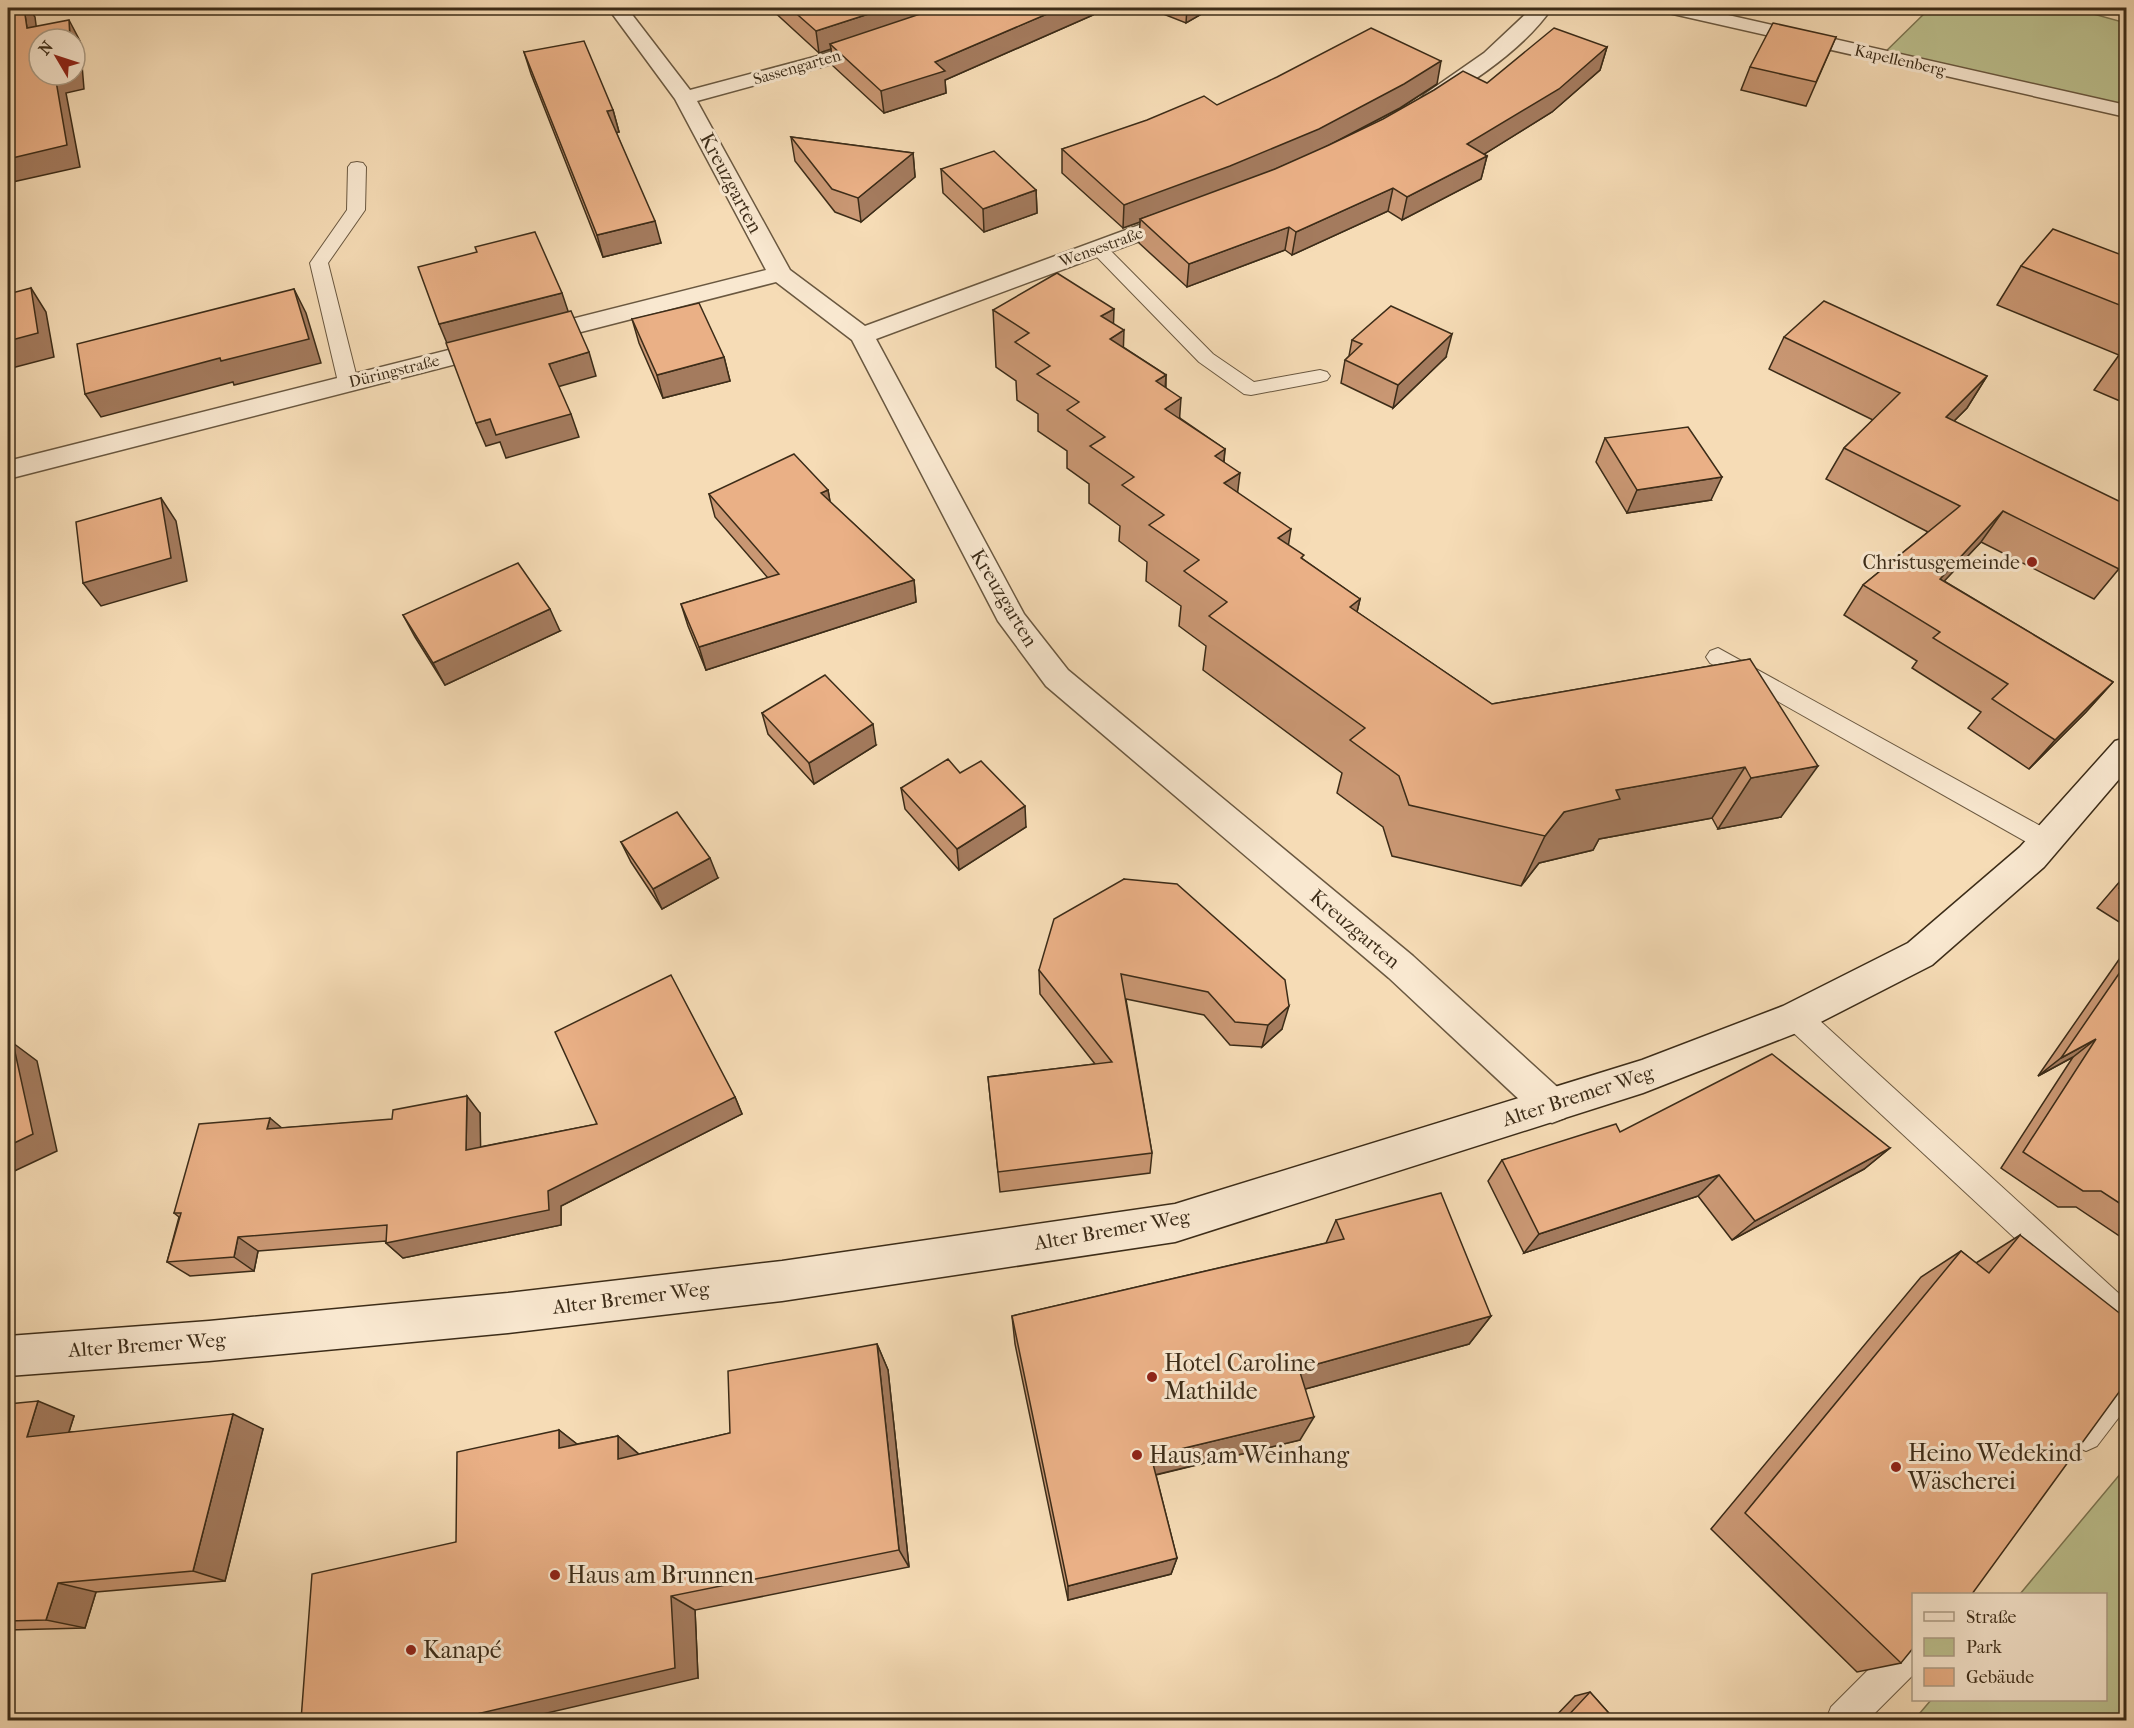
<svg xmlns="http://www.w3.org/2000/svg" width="2134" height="1728" font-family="'IM FELL French Canon',serif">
<rect width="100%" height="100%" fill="#f6dcb6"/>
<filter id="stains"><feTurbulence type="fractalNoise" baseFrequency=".00333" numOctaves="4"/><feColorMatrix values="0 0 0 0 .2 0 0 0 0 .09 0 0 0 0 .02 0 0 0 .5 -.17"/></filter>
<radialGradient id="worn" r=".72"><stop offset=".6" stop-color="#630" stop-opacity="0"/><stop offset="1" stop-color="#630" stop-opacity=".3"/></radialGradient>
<g fill="#bcc08e" stroke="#7c7653" stroke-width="1.5">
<polygon points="1930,8 2072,8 2126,23 2126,117 1878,59"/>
<polygon points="2126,1467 2126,1720 1914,1720 1931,1700 2106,1700 2106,1594 2020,1594"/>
</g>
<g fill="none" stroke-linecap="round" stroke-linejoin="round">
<g stroke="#6a5840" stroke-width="2">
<g id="lane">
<polygon points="357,162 363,163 366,167 365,210 328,263 358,382 355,386 348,388 341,386 338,382 310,263 347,210 348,167 351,163"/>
<polygon points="1098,243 1104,244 1213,354 1254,382 1320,370 1327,372 1330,376 1327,380 1320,382 1251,395 1244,394 1199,362 1092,252 1089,248 1092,244"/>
<polygon points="1718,648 2055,834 2059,841 2055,848 2046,851 2037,848 1710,663 1706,657 1710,651"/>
<polygon points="1796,1005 1806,1008 2126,1300 2126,1335 2115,1331 1786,1026 1782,1017 1786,1008"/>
<path d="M2126,1367V1408L2097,1446L2086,1451L2075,1446L2070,1435C2078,1415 2106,1375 2126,1367Z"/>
<polygon points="1914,1631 1914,1674 1868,1720 1826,1720 1831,1707 1902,1636"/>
</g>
</g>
<g stroke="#6a5840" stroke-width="3">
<g id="street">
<polygon points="608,8 627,8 690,90 818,56 866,39 880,39 883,43 880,47 832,64 697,101 790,270 865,326 1172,213 1180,211 1188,213 1191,218 1188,223 876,339 1024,614 1068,670 1413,956 1565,1094 1570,1106 1565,1118 1552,1123 1539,1118 1389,978 1046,686 998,621 852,340 776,282 8,479 8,461 766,270 675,99"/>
<path d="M1532,8H1552C1526,46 1478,79 1439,102L1432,104L1425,102L1421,98L1425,94L1484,53Z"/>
<polygon points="1663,8 1697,8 2126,105 2126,117 1673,14 1666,12"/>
</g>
</g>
<g stroke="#3c2c18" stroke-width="3">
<polygon id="secondary" points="2126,738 2126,771 2044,867 1932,965 1809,1028 1643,1093 1175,1242 782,1301 508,1333 209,1361 8,1376 8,1336 209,1321 508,1293 782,1261 1175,1204 1642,1060 1783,1006 1908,943 2020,847 2115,741"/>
</g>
<use href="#lane" fill="#f9e8d0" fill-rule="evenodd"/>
<use href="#street" fill="#f9e8d0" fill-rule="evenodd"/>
<use href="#secondary" fill="#f9e8d0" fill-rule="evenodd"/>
</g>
<g fill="#c99773" stroke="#3c2c18" stroke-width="1.5">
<polygon points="770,8 1093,8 1093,15 945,80 946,93 884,113 833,66 831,49 819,53"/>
<polygon points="1148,8 1212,8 1186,23"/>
<polygon points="1836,37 1806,106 1741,90 1750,67"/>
<polygon points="1607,47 1600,70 1552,112 1484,154 1487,156 1481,179 1402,220 1388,211 1292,255 1285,250 1187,287 1139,243 1140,222 1123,228 1062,173 1062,149 1217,105 1437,84 1400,108 1323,148 1487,83"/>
<polygon points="524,52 613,110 619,132 616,132 661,243 603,257 531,74"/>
<polygon points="791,137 913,153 915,177 861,222 835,212 795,161"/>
<polygon points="941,169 1036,190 1037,213 984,232 943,193"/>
<polygon points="2127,257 2127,404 2094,390 2119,355 1997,305 2021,266"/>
<polygon points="993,310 1123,347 1166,375 1166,388 1180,418 1225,449 1224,462 1237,492 1288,545 1303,559 1360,599 1357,612 1492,704 1750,659 1781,817 1718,829 1712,818 1599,839 1593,850 1539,863 1521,886 1392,856 1383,827 1337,793 1342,773 1203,670 1206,646 1179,626 1181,606 1146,581 1147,562 1119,541 1120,526 1089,503 1089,484 1067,468 1067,451 1038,431 1038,414 1017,400 1016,381 996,367"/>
<polygon points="632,319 724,357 730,381 663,398 639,343"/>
<polygon points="1784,337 1987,376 1967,408 1954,421 2127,559 2094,599 1981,542 1944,581 2113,682 2086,712 2029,769 1968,728 1981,712 1912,668 1917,661 1844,615 1863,585 1928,532 1826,479 1844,448 1873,420 1769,369"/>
<polygon points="1352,340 1446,357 1393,408 1341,383 1345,360 1349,356"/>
<polygon points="1605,438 1711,500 1627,513 1596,462"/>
<polygon points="828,490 830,502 914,580 916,602 706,670 688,626 681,604 768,578 715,517 709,494"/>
<polygon points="403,615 560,631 445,685 415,637"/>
<polygon points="762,713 876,745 814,784 768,734"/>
<polygon points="960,773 1026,827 959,870 905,809 901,788"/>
<polygon points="621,842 718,878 662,909 631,862"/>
<polygon points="2127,873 2127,927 2097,908"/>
<polygon points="1124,879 1282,1029 1262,1047 1230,1045 1204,1015 1126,999 1152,1153 1150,1173 1000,1192 988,1077 1095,1064 1040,994 1039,970"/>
<polygon points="2127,948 2127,1241 2076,1207 2058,1207 2001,1168 2073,1057 2038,1076"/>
<polygon points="735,1097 742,1114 561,1206 561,1225 403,1258 386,1243 386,1241 258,1251 254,1271 190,1276 167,1262 179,1217 174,1213 282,1128 480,1113 480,1147"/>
<polygon points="1620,1132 1890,1148 1864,1169 1732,1240 1698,1196 1524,1253 1488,1181 1502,1160"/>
<polygon points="1336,1220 1491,1316 1469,1344 1305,1389 1300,1440 1156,1475 1177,1558 1171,1574 1068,1600 1015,1344 1012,1316 1326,1243"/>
<polygon points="2020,1235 1914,1594 1901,1663 1857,1672 1711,1529 1921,1277 1961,1251 1976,1263"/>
<polygon points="877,1344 888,1370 909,1567 695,1610 698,1678 456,1542 559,1430 577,1444 618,1436 639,1454 730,1433"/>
<polygon points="8,1404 74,1416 69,1432 263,1429 225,1581 96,1592 85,1628 8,1630"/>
<polygon points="1590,1692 1615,1720 1552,1720 1575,1696"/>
</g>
<g fill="#a47b5e" stroke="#3c2c18" stroke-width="1.5">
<polygon points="24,8 29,8 35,17 39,48 27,28"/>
<polygon points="887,8 952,8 830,44 831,49 819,53 816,31"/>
<polygon points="1061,8 1093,8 1093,15 945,80 946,93 884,113 881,91 935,62"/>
<polygon points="1187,8 1212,8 1186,23"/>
<polygon points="69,20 80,41 84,89 66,93 80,167 8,183 8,159 55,75 75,75 75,39 70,39"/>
<polygon points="1607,47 1600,70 1552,112 1462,168 1467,144"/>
<polygon points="1441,61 1437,84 1400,108 1316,152 1228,189 1140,219 1140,222 1123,228 1124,205"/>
<polygon points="613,110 619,132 613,133 607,111"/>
<polygon points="913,153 915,177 861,222 858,198"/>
<polygon points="1487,156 1481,179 1402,220 1407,197"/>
<polygon points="1393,188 1388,211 1292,255 1296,232"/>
<polygon points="1036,190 1037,213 984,232 983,209"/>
<polygon points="655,221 661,243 603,257 597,235"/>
<polygon points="1289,227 1285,250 1187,287 1189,264"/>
<polygon points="31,288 46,312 54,357 8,369 8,341"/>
<polygon points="294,289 306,313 321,363 234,385 233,382 101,417 85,394"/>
<polygon points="562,293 570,317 449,348 439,324"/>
<polygon points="1114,309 1113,337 1124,330 1122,388 1101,316"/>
<polygon points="1452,334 1446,357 1393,408 1398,385"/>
<polygon points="589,352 596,376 557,387 549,364"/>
<polygon points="724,357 730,381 663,398 657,375"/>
<polygon points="1166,375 1162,433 1156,381"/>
<polygon points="1987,376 1967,408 1927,448 1946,417"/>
<polygon points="1181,398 1177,455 1165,409"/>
<polygon points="571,414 579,437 506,458 500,442 486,446 476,423 490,419"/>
<polygon points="1225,449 1219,506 1215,456"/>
<polygon points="1240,473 1233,530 1224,483"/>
<polygon points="1722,477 1711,500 1627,513 1637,490"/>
<polygon points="828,490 832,513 821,493"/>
<polygon points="161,498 176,521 187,581 101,606 83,583"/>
<polygon points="2003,511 1981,542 1918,609 1940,579"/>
<polygon points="1291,529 1282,585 1278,538"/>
<polygon points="914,580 916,602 706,670 699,647"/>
<polygon points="1360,599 1347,654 1350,607"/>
<polygon points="550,609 560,631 445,685 433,663"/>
<polygon points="2113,682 2086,712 2029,769 2055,740"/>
<polygon points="873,724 876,745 814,784 809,763"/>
<polygon points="1818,766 1781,817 1718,829 1751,778"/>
<polygon points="1745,767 1712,818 1599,839 1593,850 1539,863 1521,886 1545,836 1564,812 1616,790"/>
<polygon points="1025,806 1026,827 959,870 957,849"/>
<polygon points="710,858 718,878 662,909 653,889"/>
<polygon points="1289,1006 1282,1029 1262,1047 1268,1025"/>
<polygon points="2096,1039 2073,1057 2038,1076 2061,1058"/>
<polygon points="13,1043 37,1061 57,1151 8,1174 8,1146"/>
<polygon points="467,1096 480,1113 481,1166 466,1150"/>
<polygon points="735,1097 742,1114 561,1206 561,1225 403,1258 386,1243"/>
<polygon points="270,1118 289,1134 267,1129"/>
<polygon points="1890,1148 1864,1169 1732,1240 1755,1221"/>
<polygon points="1719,1175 1698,1196 1524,1253 1539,1234"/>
<polygon points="238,1237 258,1251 254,1271 234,1257"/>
<polygon points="1491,1316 1469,1344 1287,1394 1299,1369"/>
<polygon points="877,1344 888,1370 909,1567 899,1550"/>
<polygon points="38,1401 74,1416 63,1450 27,1437"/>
<polygon points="233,1414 263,1429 225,1581 193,1571"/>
<polygon points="1314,1417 1300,1440 1146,1477 1151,1456"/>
<polygon points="559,1430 587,1452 559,1448"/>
<polygon points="618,1436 643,1458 618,1459"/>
<polygon points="1177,1558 1171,1574 1068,1600 1068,1586"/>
<polygon points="58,1583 96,1592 85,1628 46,1620"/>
<polygon points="671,1596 695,1610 698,1678 517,1720 451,1720"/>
</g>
<g fill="#eab086" stroke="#3c2c18" stroke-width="1.5">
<polygon points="8,8 24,8 27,28 69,20 70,39 39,39 39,75 55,75 67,145 8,159"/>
<polygon points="790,8 887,8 816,31"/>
<polygon points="938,8 1061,8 935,62 945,71 881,91 830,44"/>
<polygon points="1773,23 1836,37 1816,82 1750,67"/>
<polygon points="1371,28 1441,61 1404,84 1319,129 1230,166 1124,205 1062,149 1147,120 1204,96 1217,105 1277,77"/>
<polygon points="1554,28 1607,47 1559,89 1467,144 1487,156 1407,197 1393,188 1296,232 1289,227 1189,264 1140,219 1275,169 1329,145 1383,119 1434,90 1463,71 1487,83"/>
<polygon points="584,41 613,110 607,111 655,221 597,235 524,52"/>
<polygon points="791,137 913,153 858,198 832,189"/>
<polygon points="994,151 1036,190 983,209 941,169"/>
<polygon points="2053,229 2127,257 2127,308 2021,266"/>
<polygon points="535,232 562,293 439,324 418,267 477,252 475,247"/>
<polygon points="1057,273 1114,309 1101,316 1124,330 1110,339 1166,375 1156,381 1181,398 1165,409 1225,449 1215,456 1240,473 1224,483 1291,529 1278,538 1304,555 1301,558 1360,599 1350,607 1492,704 1750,659 1818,766 1751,778 1745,767 1616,790 1620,799 1564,812 1545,836 1409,805 1399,776 1350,740 1365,728 1209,616 1227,602 1184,571 1199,560 1149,525 1164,515 1122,485 1134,477 1090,446 1105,437 1067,410 1079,402 1037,374 1050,366 1015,342 1029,333 993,310"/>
<polygon points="31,288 38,333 8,341 8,294"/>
<polygon points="294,289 309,339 221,361 220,358 85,394 77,344"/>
<polygon points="1824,301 1987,376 1946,417 2127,505 2127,559 2119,569 2003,511 1940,579 2113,682 2055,740 1992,699 2008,684 1933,638 1940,632 1863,585 1960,506 1844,448 1900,393 1784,337"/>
<polygon points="699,303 724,357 657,375 632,319"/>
<polygon points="1391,306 1452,334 1398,385 1345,360 1362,344 1352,340"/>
<polygon points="571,311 589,352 549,364 571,414 496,435 490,419 476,423 446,343"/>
<polygon points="2127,345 2127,352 2122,350"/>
<polygon points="1688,427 1722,477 1637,490 1605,438"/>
<polygon points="794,454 828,490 821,493 914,580 699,647 681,604 779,574 709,494"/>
<polygon points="161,498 171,558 83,583 76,522"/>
<polygon points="518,563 550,609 433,663 403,615"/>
<polygon points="825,675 873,724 809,763 762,713"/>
<polygon points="948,759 960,773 981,761 1025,806 957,849 901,788"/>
<polygon points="677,812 710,858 653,889 621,842"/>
<polygon points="1124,879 1177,884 1285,980 1289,1006 1268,1025 1235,1022 1208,992 1121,974 1152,1153 998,1172 988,1077 1112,1062 1039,970 1054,919"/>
<polygon points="2127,880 2127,893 2119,888"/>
<polygon points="2127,962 2127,1208 2101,1191 2083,1191 2023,1152 2096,1039 2061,1058"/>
<polygon points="671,975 735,1097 548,1191 549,1210 386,1243 387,1225 238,1237 234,1257 167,1262 181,1213 174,1213 199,1124 270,1118 267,1129 392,1119 393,1110 467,1096 466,1150 597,1124 555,1032"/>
<polygon points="13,1043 33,1134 8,1146 8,1046"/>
<polygon points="1772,1054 1890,1148 1755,1221 1719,1175 1539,1234 1502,1160 1616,1124 1620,1132"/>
<polygon points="1441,1193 1491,1316 1299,1369 1314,1417 1151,1456 1177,1558 1068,1586 1012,1316 1344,1239 1336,1220"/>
<polygon points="2020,1235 2127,1319 2127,1373 2121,1381 2125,1384 1972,1594 1914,1594 1914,1647 1901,1663 1745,1513 1961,1251 1989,1273"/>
<polygon points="877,1344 899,1550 671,1596 675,1668 451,1720 301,1720 312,1574 456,1542 457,1452 559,1430 559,1448 618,1436 618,1459 730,1433 728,1371"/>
<polygon points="38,1401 27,1437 233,1414 193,1571 58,1583 46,1620 8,1621 8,1404"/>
<polygon points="1590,1692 1615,1720 1564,1720"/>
</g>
<g fill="#8f2418" stroke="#f9e8d0" stroke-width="2">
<circle cx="2032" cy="562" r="6"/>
<circle cx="1152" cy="1377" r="6"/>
<circle cx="1137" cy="1455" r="6"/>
<circle cx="1896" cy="1467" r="6"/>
<circle cx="555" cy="1575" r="6"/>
<circle cx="411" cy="1650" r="6"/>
</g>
<g text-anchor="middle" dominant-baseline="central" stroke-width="6" stroke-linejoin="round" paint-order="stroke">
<g font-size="16" fill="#3c2c18" stroke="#f9e8d0">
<text transform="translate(1900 60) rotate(13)">Kapellenberg</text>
<text transform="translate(797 67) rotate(-16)">Sassengarten</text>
<text transform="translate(1101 247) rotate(-20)">Wensestraße</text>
<text transform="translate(394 371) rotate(-14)">Düringstraße</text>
</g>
<g font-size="20" fill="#3c2c18" stroke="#f9e8d0">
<text transform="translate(731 183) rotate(62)">Kreuzgarten</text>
<text transform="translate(1004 598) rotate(59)">Kreuzgarten</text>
<text transform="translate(1355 929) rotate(40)">Kreuzgarten</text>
<text transform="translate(1578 1096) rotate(-18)">Alter Bremer Weg</text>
<text transform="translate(1112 1230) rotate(-10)">Alter Bremer Weg</text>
<text transform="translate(631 1298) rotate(-7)">Alter Bremer Weg</text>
<text transform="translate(147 1345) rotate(-4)">Alter Bremer Weg</text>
</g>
<g font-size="20" fill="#3c2c18" stroke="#f9e8d0" text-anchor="end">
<text x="2020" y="562">Christusgemeinde</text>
</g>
<g font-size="24" fill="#3c2c18" stroke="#f9e8d0" text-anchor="start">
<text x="1164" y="1363">Hotel Caroline<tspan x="1164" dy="28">Mathilde</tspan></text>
<text x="1908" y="1453">Heino Wedekind<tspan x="1908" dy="28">Wäscherei</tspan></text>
<text x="1149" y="1455">Haus am Weinhang</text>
<text x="567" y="1575">Haus am Brunnen</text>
<text x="423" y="1650">Kanapé</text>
</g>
</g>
<rect width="2134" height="1728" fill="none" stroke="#f6dcb6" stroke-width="30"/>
<rect x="9" y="9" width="2116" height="1710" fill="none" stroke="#3c2c18" stroke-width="3"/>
<rect x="15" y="15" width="2104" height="1698" fill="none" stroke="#3c2c18" stroke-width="1.5"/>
<rect x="1912" y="1593" width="195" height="108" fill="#f9e8d0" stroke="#ad9d86" stroke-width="1.5"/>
<rect x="1924" y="1612" width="30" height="9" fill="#f9e8d0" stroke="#ad9d86" stroke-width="1.5"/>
<text x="1966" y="1623" font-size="18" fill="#3c2c18">Straße</text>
<rect x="1924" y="1638" width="30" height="18" fill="#bcc08e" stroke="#ad9d86" stroke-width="1.5"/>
<text x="1966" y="1653" font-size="18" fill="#3c2c18">Park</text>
<rect x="1924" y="1668" width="30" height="18" fill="#eab086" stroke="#ad9d86" stroke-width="1.5"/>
<text x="1966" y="1683" font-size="18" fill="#3c2c18">Gebäude</text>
<g transform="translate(57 57) rotate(309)"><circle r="28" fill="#f9e8d0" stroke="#ad9d86" stroke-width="1.5"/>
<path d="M0-4.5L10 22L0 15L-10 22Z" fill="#8f2418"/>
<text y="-9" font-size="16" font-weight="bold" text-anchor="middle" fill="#3c2c18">N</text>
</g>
<rect width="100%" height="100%" filter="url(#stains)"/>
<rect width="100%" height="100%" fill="url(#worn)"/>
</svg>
